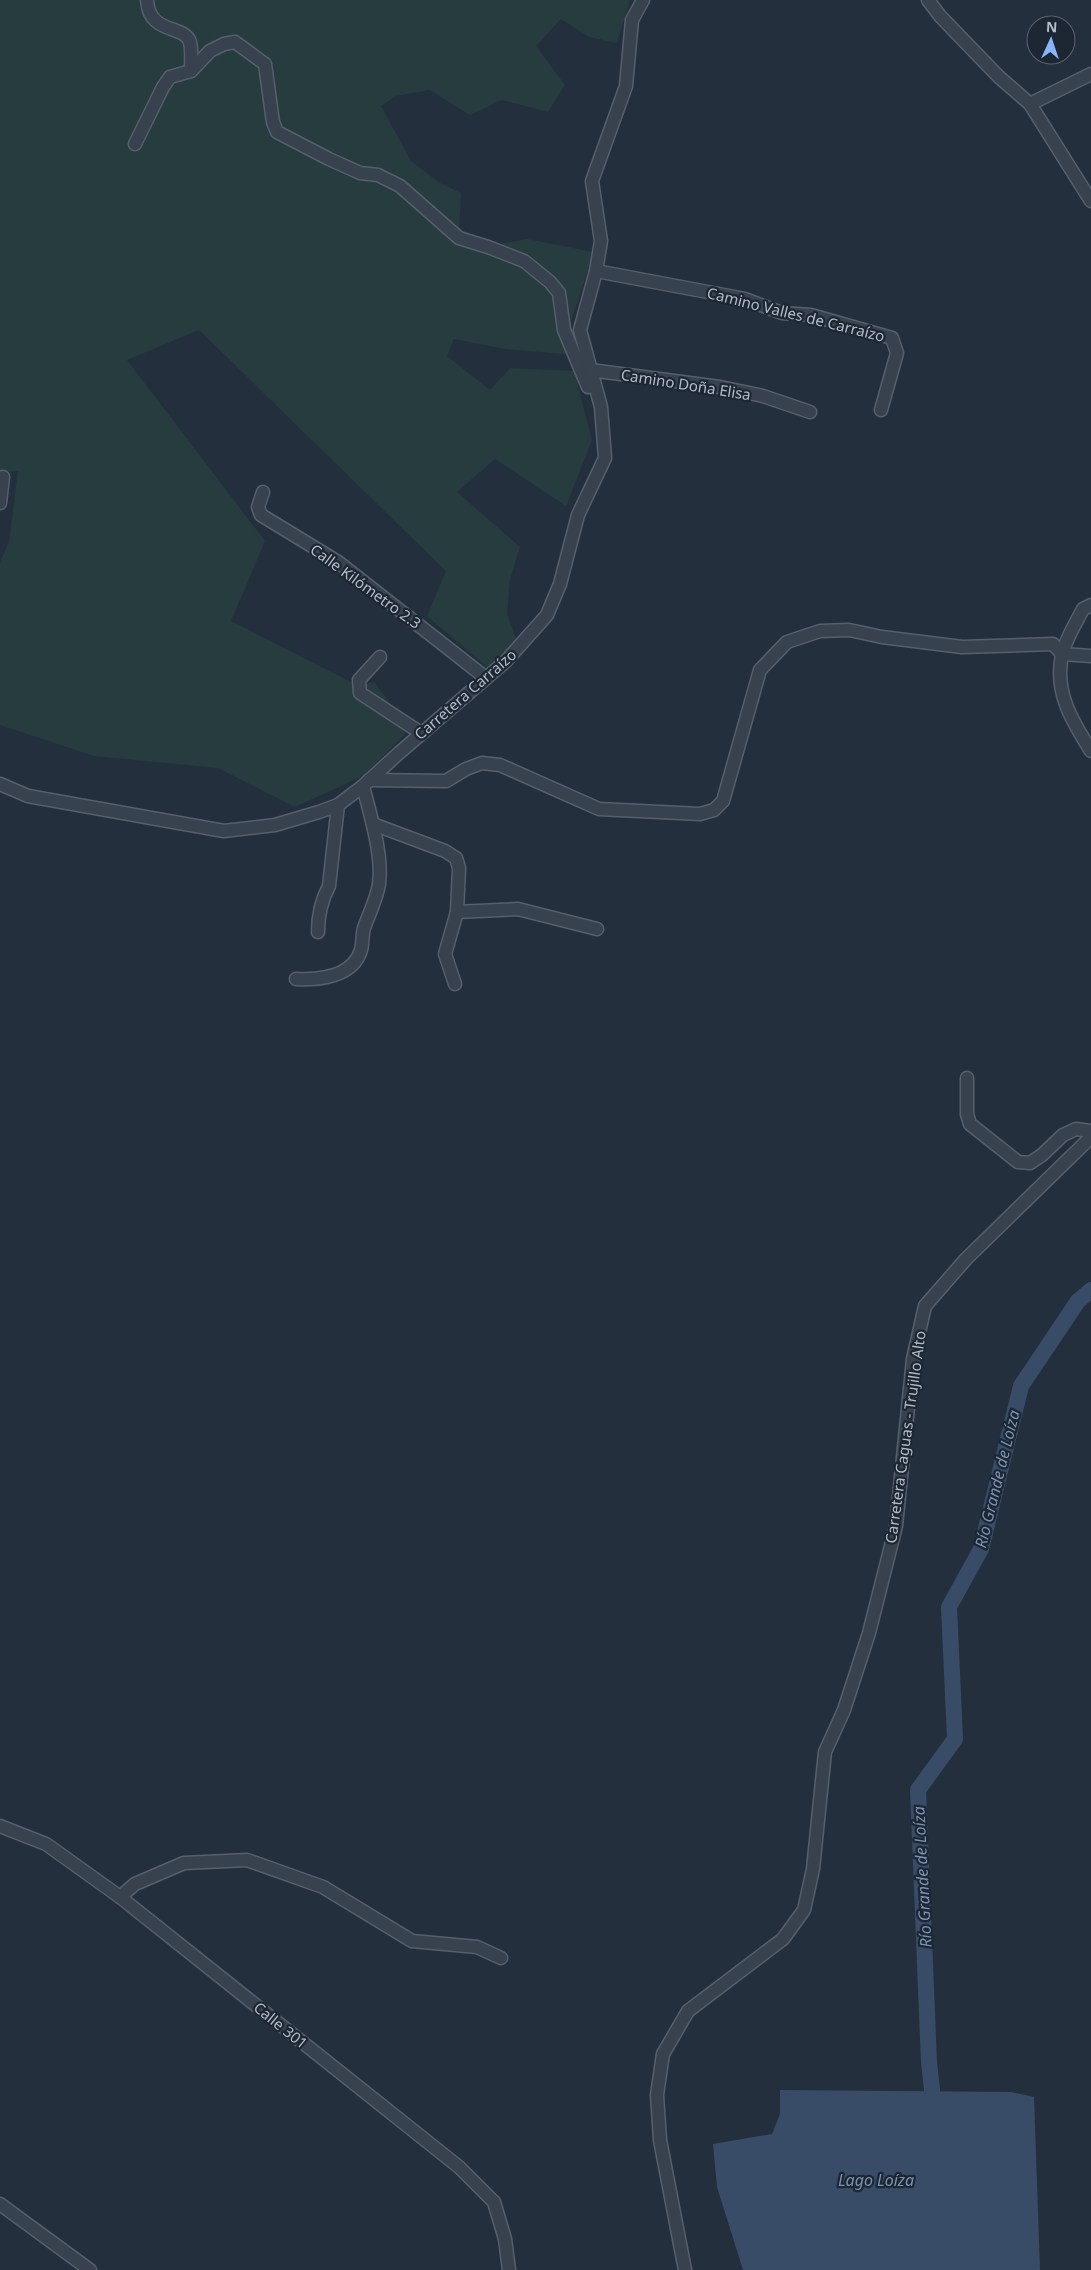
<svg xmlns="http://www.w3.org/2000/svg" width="1091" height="2270" font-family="'Noto Sans',sans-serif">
<rect width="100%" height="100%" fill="#242f3e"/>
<polygon fill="#263c3f" points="0,0 630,0 617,43 589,37 561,19 536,46 565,85 548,112 502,100 470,115 430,90 396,96 381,106 411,161 440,183 461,193 459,233 477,248 527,239 594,252 571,321 576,355 505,349 454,339 447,356 490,390 510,368 574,371 592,440 566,506 495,459 457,492 520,547 510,579 507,614 517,641 491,670 427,616 446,571 199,330 127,360 265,541 231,621 359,686 374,682 397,712 405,734 363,776 295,807 218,768 94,756 0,725 0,562 9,542 18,471 0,472"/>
<polygon fill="#394c67" points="780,2090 1011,2092 1034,2097 1040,2270 743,2270 717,2187 713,2144 772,2134 780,2114"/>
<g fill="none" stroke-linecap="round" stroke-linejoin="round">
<polyline stroke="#394c67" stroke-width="16" points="931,2112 932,2090 929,2062 918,1790 955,1739 949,1607 981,1549 1021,1386 1078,1301 1091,1290"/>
<g stroke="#565f6c" stroke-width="15">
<g id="minor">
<path d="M147,0C149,35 184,24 190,42C192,51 191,62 191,71"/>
<polyline points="928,0 940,16 999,77 1030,104 1091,201"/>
<polyline points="1030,104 1091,74"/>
<polyline points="135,144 163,87 170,77 191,71 210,51 224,44 235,42 265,64 273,122 277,132 329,159 360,173 378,175 400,186 459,238 488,247 524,261 550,282 559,293 564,330 588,387"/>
<polyline points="596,271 745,299 782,313 811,315 892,338 897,353 881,410"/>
<polyline points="590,370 720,387 763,396 810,412"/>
<polyline points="263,492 258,507 261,515 338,562 486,678"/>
<polyline points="0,503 3,477"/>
<path d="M1091,605L1083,609C1076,623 1065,640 1062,655C1054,692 1072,721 1091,751"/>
<polyline points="1062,654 1091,656"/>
<polyline points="380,657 359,680 360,693 421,733"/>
<polyline points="369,780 446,781 466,769 482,763 500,765 599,809 700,814 714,810 723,801 760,670 787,642 820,631 849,630 882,637 962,647 1053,644 1062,654"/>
<polyline points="0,784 28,796 224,831 275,825 319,812 338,805 363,786 399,753 506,661 547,615 560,584 578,515 605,458 601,407 580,330 596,271 601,241 592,181 626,86 632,20 643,0"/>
<polyline points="373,824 445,851 456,858 459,868 457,912 445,954 455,984"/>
<polyline points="457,912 518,909 597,929"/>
<path d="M318,932C318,915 321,901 329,886L338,805"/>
<path d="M296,979C319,980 353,977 361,950C363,943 362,935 364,928C369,914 377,898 379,884C383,854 370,815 363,786"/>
<polyline points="967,1078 967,1114 970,1124 1018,1162 1030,1163 1042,1155 1063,1135 1076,1129 1091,1131"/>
<polyline points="0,1826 46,1844 120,1897 459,2167 494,2202 505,2239 509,2270"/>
<polyline points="120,1897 135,1884 184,1863 247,1860 323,1887 412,1941 477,1947 501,1958"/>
<polyline points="0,2204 90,2270"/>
<polyline points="685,2270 660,2140 657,2095 663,2054 688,2011 783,1939 804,1910 813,1869 825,1752 844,1710 869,1633 896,1526 913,1359 925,1306 966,1259 1091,1137"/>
</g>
</g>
<use href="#minor" stroke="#38414e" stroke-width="12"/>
</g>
<g text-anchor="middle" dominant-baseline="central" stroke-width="4.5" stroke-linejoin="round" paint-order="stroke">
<g font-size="15" fill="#b4bcc9" stroke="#1d2633">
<text transform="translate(796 314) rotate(14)">Camino Valles de Carraízo</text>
<text transform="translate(686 384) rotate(9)">Camino Doña Elisa</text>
<text transform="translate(366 586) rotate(36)">Calle Kilómetro 2.3</text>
<text transform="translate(465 694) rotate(-41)">Carretera Carraízo</text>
<text transform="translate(905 1437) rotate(-82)">Carretera Caguas - Trujillo Alto</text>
<text transform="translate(281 2025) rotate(39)">Calle 301</text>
</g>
<g font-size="16" font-style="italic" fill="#7c92b1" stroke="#1d2633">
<text transform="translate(997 1479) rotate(-76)">Río Grande de Loíza</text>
<text transform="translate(922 1877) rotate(-93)">Río Grande de Loíza</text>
<text x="876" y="2180">Lago Loíza</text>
</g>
</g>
<g transform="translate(1051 40) rotate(3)"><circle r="24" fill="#1d2633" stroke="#59626f"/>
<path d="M0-4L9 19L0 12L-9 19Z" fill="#8ab4f8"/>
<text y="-8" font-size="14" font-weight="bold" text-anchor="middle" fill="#b4bcc9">N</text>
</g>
</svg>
